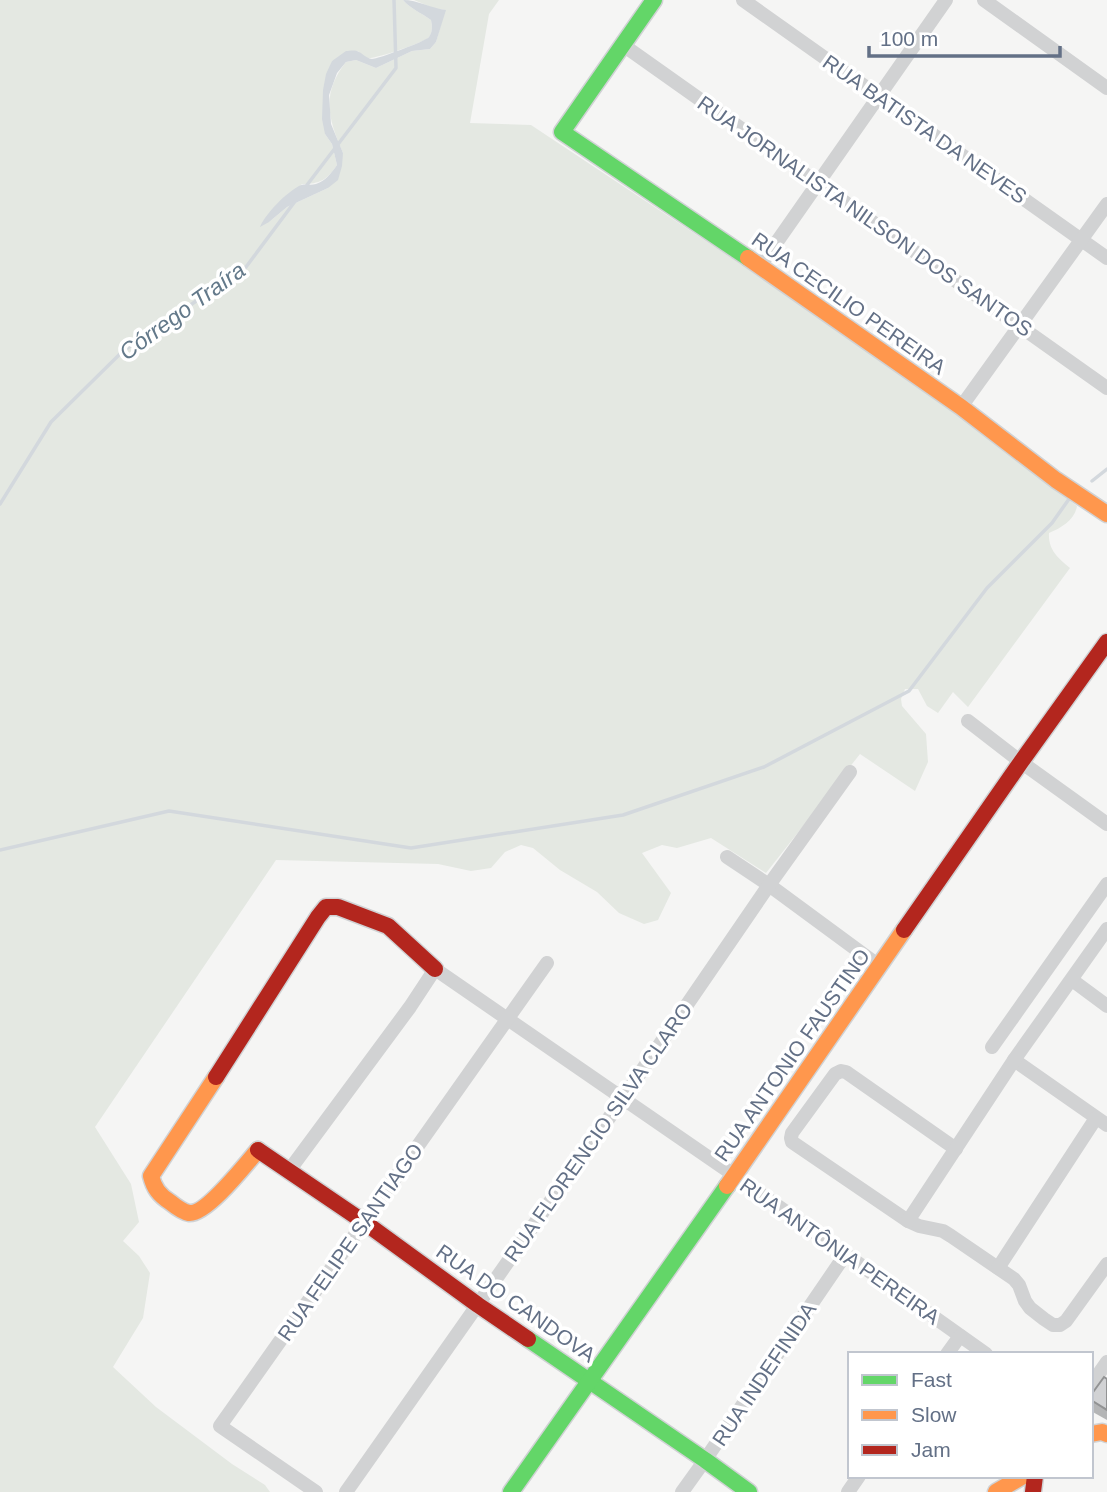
<svg xmlns="http://www.w3.org/2000/svg" width="1107" height="1492" font-family="Helvetica,sans-serif">
<rect width="100%" height="100%" fill="#f5f5f4"/>
<path fill="#e4e8e2" d="M0,0H403C408,7 423,14 431,20C432,26 433,31 429,37C426,42 373,60 367,58C363,57 361,54 358,51L332,61L325,134L332,144L337,165C327,180 320,184 302,184L269,222L287,207L328,188L343,153C328,118 321,94 346,62L356,60L376,68L412,51L430,49L436,42L445,10L433,8L414,0H499L489,14L470,123L531,125L745,267L936,399L1077,506C1075,520 1061,528 1049,533C1048,550 1058,558 1070,568L968,707L953,692L938,713L927,706L918,689H905L901,699L902,706L926,734L928,762L915,791L860,754L766,873L711,838L677,848L662,845L642,853L671,893L658,920L644,924L619,913L597,892L560,870L533,848L521,845L505,852L491,868L471,871L438,864L276,860L95,1127L131,1184L139,1222L123,1241L139,1256L150,1273L143,1318L113,1367L156,1407L232,1464L265,1485L270,1492H0Z"/>
<path fill="#d3d8dd" d="M403,0C418,0 430,8 446,10L436,42L430,49L412,51L376,68L356,60L346,62L337,73L329,95L331,124L343,153L342,166L338,180L328,188L287,207L269,222L260,227C266,213 286,193 299,186C305,183 310,186 316,184C326,181 332,172 337,165L332,144L325,134L322,119L323,90L326,74L332,61L346,51C349,51 353,50 357,51C363,53 365,58 372,59C378,59 426,41 429,37C433,31 432,26 431,20C423,14 408,7 403,0Z"/>
<g fill="none" stroke-linecap="round" stroke-linejoin="round">
<g stroke="#d3d8dd" stroke-width="3.5">
<polyline points="307,185 396,68 394,0"/>
<polyline points="1092,481 1107,469"/>
<polyline points="0,504 51,422 123,351 246,267 296,200"/>
<polyline points="0,850 169,811 411,848 623,815 764,767 909,691 987,588 1052,523 1069,499"/>
</g>
<g stroke="#d0d2d4" stroke-width="19">
<g id="fast">
<polyline points="654,0 562,132 748,258"/>
<polyline points="528,1339 705,1460 749,1492"/>
<polyline points="511,1492 727,1186"/>
</g>
</g>
<g stroke="#d0d2d4" stroke-width="19">
<g id="slow">
<polyline points="748,258 961,407 1056,480 1107,514"/>
<path d="M216,1077L151,1176C154,1188 159,1195 170,1202C175,1206 183,1212 189,1213C206,1215 246,1164 258,1150"/>
<polyline points="727,1186 904,930"/>
<polyline points="1091,1434 1102,1432 1107,1434"/>
<polyline points="996,1492 1023,1476"/>
</g>
</g>
<g stroke="#d0d2d4" stroke-width="19">
<g id="jam">
<polyline points="904,930 1021,762 1107,642"/>
<polyline points="216,1077 318,917 326,907 338,907 388,926 435,969"/>
<polyline points="258,1150 364,1222 478,1305 528,1339"/>
<polyline points="1033,1492 1035,1476"/>
</g>
</g>
<g stroke="#d1d2d3" stroke-width="14">
<polyline points="743,0 1107,258"/>
<polyline points="984,0 1107,88"/>
<polyline points="623,45 1107,388"/>
<polyline points="760,266 946,0"/>
<polyline points="961,407 1107,204"/>
<polyline points="968,721 1021,762 1107,824"/>
<polyline points="727,857 769,885 879,966"/>
<polyline points="1072,980 1107,1006"/>
<polyline points="992,1047 1107,884"/>
<polyline points="1014,1060 1107,1125"/>
<polyline points="956,1149 846,1072 841,1071 835,1074 792,1133 791,1138 792,1142 908,1221 919,1226 943,1231 951,1236 1014,1279 1019,1285 1025,1301 1030,1308 1044,1319 1053,1325 1060,1325 1066,1321 1107,1264"/>
<polyline points="288,1172 410,1007 435,969 734,1175 986,1354"/>
<polyline points="908,1221 1014,1060 1107,929"/>
<polyline points="998,1268 1096,1118"/>
<polyline points="947,1354 960,1336"/>
<polyline points="1091,1385 1107,1362"/>
<polyline points="316,1492 220,1426 547,963"/>
<polyline points="346,1492 623,1098 769,885 850,772"/>
<polyline points="682,1492 705,1460 845,1255"/>
<polyline points="848,1492 859,1476"/>
</g>
<use href="#fast" stroke="#63d668" stroke-width="16"/>
<use href="#slow" stroke="#ff974d" stroke-width="16"/>
<use href="#jam" stroke="#b3261e" stroke-width="16"/>
</g>
<polygon fill="#b4b5b6" points="1107,1379 1107,1420 1091,1411 1091,1395"/>
<polygon fill="#d1d2d4" stroke="#929394" stroke-width="2" points="1104,1377 1107,1379 1107,1410 1091,1400 1091,1395"/>
<g text-anchor="middle" dominant-baseline="central" stroke-width="7" stroke-linejoin="round" paint-order="stroke">
<g font-size="21" fill="#637086" stroke="#fff">
<text transform="translate(925 129) rotate(35)">RUA BATISTA DA NEVES</text>
<text transform="translate(865 216) rotate(35)">RUA JORNALISTA NILSON DOS SANTOS</text>
<text transform="translate(849 303) rotate(35)">RUA CECILIO PEREIRA</text>
<text transform="translate(792 1055) rotate(-55)">RUA ANTONIO FAUSTINO</text>
<text transform="translate(598 1132) rotate(-55)">RUA FLORENCIO SILVA CLARO</text>
<text transform="translate(350 1242) rotate(-55)">RUA FELIPE SANTIAGO</text>
<text transform="translate(840 1251) rotate(35)">RUA ANTÔNIA PEREIRA</text>
<text transform="translate(516 1303) rotate(35)">RUA DO CANDOVA</text>
<text transform="translate(764 1374) rotate(-56)">RUA INDEFINIDA</text>
</g>
<g font-size="23" font-style="italic" fill="#63798a" stroke="#fff">
<text transform="translate(182 311) rotate(-36)">Córrego Traíra</text>
</g>
</g>
<rect x="848" y="1352" width="245" height="126" fill="#ffffff" stroke="#c1c6cf" stroke-width="2"/>
<rect x="862" y="1375" width="35" height="10" fill="#63d668" stroke="#c1c6cf" stroke-width="2"/>
<text x="911" y="1387" font-size="21" fill="#637086">Fast</text>
<rect x="862" y="1410" width="35" height="10" fill="#ff974d" stroke="#c1c6cf" stroke-width="2"/>
<text x="911" y="1422" font-size="21" fill="#637086">Slow</text>
<rect x="862" y="1445" width="35" height="10" fill="#b3261e" stroke="#c1c6cf" stroke-width="2"/>
<text x="911" y="1457" font-size="21" fill="#637086">Jam</text>
<path d="M869 46v10h191v-10" fill="none" stroke="#637086" stroke-width="3.5"/>
<text x="880" y="46" font-size="21" fill="#637086" stroke="#ffffff" stroke-width="5" paint-order="stroke">100 m</text>
</svg>
